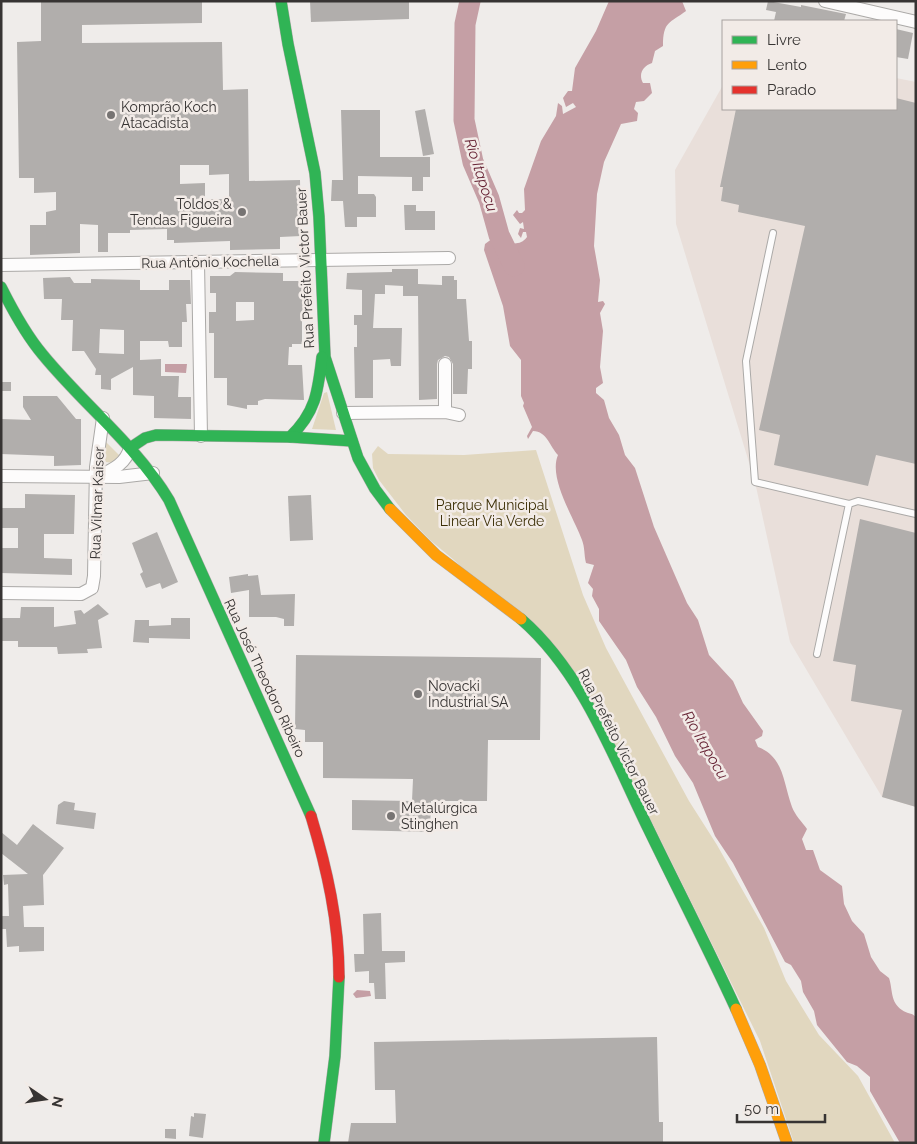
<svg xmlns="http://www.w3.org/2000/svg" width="917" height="1144" font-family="Raleway,sans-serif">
<rect width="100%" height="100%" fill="#efecea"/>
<polygon fill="#e9dfda" points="896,78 916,82 916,807 882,797 790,642 755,482 676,224 675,170 723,85 723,109 896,109"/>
<g fill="#e1d7bf">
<polygon points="327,392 336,430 312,429 324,393"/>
<polygon points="104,440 123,459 117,463 105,462 103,458"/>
<polygon points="378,446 388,454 464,455 536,450 583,595 606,648 689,801 717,845 764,928 786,981 819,1035 858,1076 895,1143 794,1143 760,1041 582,681 454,560 430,540 406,515 379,480 373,468 372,454"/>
</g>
<g fill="#c59fa5">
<path d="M609,1H682L686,11C670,23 663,21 663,46L655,51L652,63C643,66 638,74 643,83H650L652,93L644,101L636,102L634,109L638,113L637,121L621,124L604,162L597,194L594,246L600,280L598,302L603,301L605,304L600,313L603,331L600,367L603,383L596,388V393L604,400L609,418L619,435L625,455L635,468L654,527L687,603L698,620L709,655L733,681L743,703L763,731L762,736L755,740L758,747C784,757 783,782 792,807C795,815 802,822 807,829L802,839L806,850H813L820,870L842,886L844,904L852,921L864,934L871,957L880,971L889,978C893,990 890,1002 902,1010C907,1014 911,1012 916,1017V1143H900L870,1091V1077L857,1066L847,1062L817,1025L814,1011L803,992L801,981L791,965L785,962L733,863L715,836L693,783L675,756L656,717L637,687L626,660L599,621V609L592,596L593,589L588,583L594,565L586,563C584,555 585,548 582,540C574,518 548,478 558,455C550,447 547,431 533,431L528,439L527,436L532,427L523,406L524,403L521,396V360L510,346L503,306L484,250L485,244L493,238C505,241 518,249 527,237L526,232H523L521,238L518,234L520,228L524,229L523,222L520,224L513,215L517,210L519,213H522L525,210L524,189L541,141L556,116L558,103L562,106L563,114L576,107L573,103L566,107L563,98L568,91H572L575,68L596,31Z"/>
<polygon points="165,364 187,364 186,373 165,372"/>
<polygon points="357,990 370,991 371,996 356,998 353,994"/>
</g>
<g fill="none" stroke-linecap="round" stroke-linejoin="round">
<polyline stroke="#c59fa5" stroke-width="21" points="470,1 465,24 464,120 473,162 489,199 499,235 514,266"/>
</g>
<g fill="#b1aeac" fill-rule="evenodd">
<path d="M202,1V23L82,25V43L222,42L223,90L248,89L249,181L300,180L301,236L280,237V249L230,250V241L174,243V240H167V229L130,230V233H108V252H98V225L80,224V253L30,255V225H46V212L56,210V192L34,193V178H19L17,42L41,41V2ZM180,165H209V175L229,174V199H205V183L180,184Z"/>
<polygon points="310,1 409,1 409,19 311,22"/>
<polygon points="768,1 801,7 801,5 846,14 844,21 774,21 776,12 766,10"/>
<polygon points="896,29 913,33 908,59 896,57"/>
<polygon points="896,98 916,103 916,464 876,455 868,486 774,465 780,435 759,430 805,226 738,212 739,205 721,201 723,187 720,187 736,109 896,109"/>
<polygon points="425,109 434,154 423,156 415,111"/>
<polygon points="341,110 380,110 380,157 430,157 430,177 423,177 423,191 412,191 412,177 358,176 358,194 374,194 376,197 376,217 357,217 357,227 345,227 343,201 331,201 332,180 343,180"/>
<polygon points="404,205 416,205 416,211 435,211 435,230 405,230"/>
<polygon points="392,269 418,269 418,284 442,285 442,276 454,276 454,280 457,280 457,299 466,299 469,341 472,341 472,369 468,369 467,394 453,394 453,364 449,357 445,356 438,360 437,364 437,399 419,400 418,296 403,296 403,286 385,285 385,294 375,294 373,328 402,328 401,366 391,366 390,359 373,360 373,398 355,398 354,347 357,347 357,325 354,325 354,315 362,315 362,290 346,289 347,273 392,272"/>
<path d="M235,272L283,273V281H307V312H302V344H292V347H289L288,365H302L304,400L265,399L258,401V405H247V409L227,405V378H214V333H209V312H216V293H210V276H230ZM236,302H254V320L236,321Z"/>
<path d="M70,277L74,283H91V279L140,280V290H169V280H190L191,304H186L187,322H182V347H169L168,341H140V360L161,359V376H179L178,397H191V419L154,418V396L133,395V367L111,379V390L101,389V375H95L96,369L84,351H72L73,320H61L62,299H44L43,278ZM100,329L124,330V354L99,353Z"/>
<rect x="1" y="382" width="10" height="9"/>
<polygon points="23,396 57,396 76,419 81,419 81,465 54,466 54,456 1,454 2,419 31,420 23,407"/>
<polygon points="25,494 75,495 74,534 44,534 44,558 72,559 72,575 1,573 2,548 18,548 18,528 1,528 1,508 25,508"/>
<polygon points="311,495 313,540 290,541 288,496"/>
<polygon points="860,519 916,533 916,807 882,797 902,710 851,701 856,665 833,661"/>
<polygon points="157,532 178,582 162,589 160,583 146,588 140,574 143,572 132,543"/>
<polygon points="248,574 248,576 258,575 261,595 295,594 294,626 284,626 284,619 276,617 249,617 249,590 231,593 229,577"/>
<polygon points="98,604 109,614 98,620 102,648 87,649 88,653 58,654 57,647 18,647 18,641 1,641 1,618 20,618 21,607 54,607 54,627 76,624 74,611 81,610 84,614"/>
<polygon points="171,618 190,618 190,639 149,638 149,643 133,642 135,620 149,620 149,626 171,625"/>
<polygon points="296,655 541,658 540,740 488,740 487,801 431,801 430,832 352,830 352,800 412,801 413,779 323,778 323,742 305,742 305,730 295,729"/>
<polygon points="64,801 75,803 74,810 96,813 94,829 56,824 58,805"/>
<polygon points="33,824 64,848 43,875 44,905 23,906 24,927 44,927 44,951 19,952 19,946 7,947 6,929 1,929 1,916 9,916 8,884 4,885 3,875 28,874 1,853 1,832 17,845"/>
<polygon points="381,913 382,951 405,951 405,962 385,963 386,999 375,999 374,983 369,983 369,971 355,972 354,954 364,954 363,914"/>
<polygon points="657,1037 659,1122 663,1122 663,1143 348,1143 351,1123 396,1123 395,1090 375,1090 374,1042"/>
<polygon points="194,1113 206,1114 203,1138 189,1136 191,1116 194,1117"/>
<polygon points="165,1129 176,1129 176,1139 165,1138"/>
</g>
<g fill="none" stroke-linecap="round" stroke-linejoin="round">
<g stroke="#aba9a7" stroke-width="8">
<g id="lane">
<polyline points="773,233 746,361 755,482 849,504"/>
<polyline points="817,654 849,504 858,501 916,514"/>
</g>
</g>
<g stroke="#aba9a7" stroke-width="14">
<g id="street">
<polyline points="825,1 916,22"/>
<polyline points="198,262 201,436"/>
<polyline points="1,265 449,258"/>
<polyline points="445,364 445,412"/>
<polyline points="343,413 445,412 459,415"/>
<path d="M101,475C114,469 126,463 130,448"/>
<polyline points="1,476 119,477 153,473"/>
<polyline points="1,593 81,594 92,588 94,576 96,467 103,418"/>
</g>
</g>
<g stroke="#aba9a7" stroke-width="12">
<g id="fast">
<polyline points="281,1 288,44 315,173 319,217 325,357 358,458 375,489 390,509"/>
<path d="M1,287C13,311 26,335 43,355C84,405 136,445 169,500L311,816"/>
<path d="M290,437C316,412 318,391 322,357"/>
<polyline points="130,448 145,438 156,435 290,437 352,441"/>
<path d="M521,619C583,673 613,756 648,828C677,888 708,948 736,1009"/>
<polyline points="324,1143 335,1056 339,977"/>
</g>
</g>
<g stroke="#aba9a7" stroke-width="12">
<g id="slow">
<polyline points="390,509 436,555 521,619"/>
<polyline points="736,1009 760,1065 787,1143"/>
</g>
</g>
<g stroke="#aba9a7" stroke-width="12">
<path id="jam" d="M311,816C327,869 339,922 339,977"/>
</g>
<use href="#lane" stroke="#fdfcfc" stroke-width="6"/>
<use href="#street" stroke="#fdfcfc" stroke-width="12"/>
<use href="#fast" stroke="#30b455" stroke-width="11"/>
<use href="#slow" stroke="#ff9f0a" stroke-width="11"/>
<use href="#jam" stroke="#e5322d" stroke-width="11"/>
</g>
<g fill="#777473" stroke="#f2ebe7" stroke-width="2">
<circle cx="111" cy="115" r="5"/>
<circle cx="242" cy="212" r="5"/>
<circle cx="418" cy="694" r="5"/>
<circle cx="391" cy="816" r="5"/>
</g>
<g text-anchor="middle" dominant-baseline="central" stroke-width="5" stroke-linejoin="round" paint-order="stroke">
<g font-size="14" fill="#373433" stroke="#f2ebe7" text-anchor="start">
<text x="121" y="107">Komprão Koch<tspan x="121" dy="16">Atacadista</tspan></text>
<text x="232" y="204" text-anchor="end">Toldos &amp;<tspan x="232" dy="16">Tendas Figueira</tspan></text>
<text x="428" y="686">Novacki<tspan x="428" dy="16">Industrial SA</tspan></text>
<text x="401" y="808">Metalúrgica<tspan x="401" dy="16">Stinghen</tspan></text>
</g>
<g font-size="14" fill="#373433" stroke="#f2ebe7">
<text transform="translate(210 262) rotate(-1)">Rua Antônio Kochella</text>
<text transform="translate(305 268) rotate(-93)">Rua Prefeito Victor Bauer</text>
<text transform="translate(97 503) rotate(-88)">Rua Vilmar Kaiser</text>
<text transform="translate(265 678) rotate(65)">Rua José Theodoro Ribeiro</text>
<text transform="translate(619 742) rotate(63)">Rua Prefeito Victor Bauer</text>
</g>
<g font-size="14" fill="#3c2f06" stroke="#f2ebe7">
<text x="492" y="505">Parque Municipal<tspan x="492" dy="16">Linear Via Verde</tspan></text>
</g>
<g font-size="15" font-style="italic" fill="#682536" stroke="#f2ebe7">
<text transform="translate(481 175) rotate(72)">Rio Itapocu</text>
<text transform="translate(705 745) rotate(60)">Rio Itapocu</text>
</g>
</g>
<rect width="917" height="1144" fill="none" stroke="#373433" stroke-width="5"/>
<rect x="722" y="20" width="175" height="90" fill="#f2ebe7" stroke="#a7a29f"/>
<rect x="732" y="36" width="25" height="8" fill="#30b455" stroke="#a7a29f"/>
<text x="767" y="45" font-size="15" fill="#373433">Livre</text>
<rect x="732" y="61" width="25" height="8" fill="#ff9f0a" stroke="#a7a29f"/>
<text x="767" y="70" font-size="15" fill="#373433">Lento</text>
<rect x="732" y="86" width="25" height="8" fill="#e5322d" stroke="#a7a29f"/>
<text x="767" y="95" font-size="15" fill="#373433">Parado</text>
<g transform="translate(45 1099) rotate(103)" stroke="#f2ebe7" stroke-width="4" paint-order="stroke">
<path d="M0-4L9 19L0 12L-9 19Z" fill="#373433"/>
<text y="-8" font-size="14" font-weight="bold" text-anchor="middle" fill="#373433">N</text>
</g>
<path d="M737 1114v8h88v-8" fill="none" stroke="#373433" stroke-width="2.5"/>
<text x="744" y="1114" font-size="15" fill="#373433" stroke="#f2ebe7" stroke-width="4" paint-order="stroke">50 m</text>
</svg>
